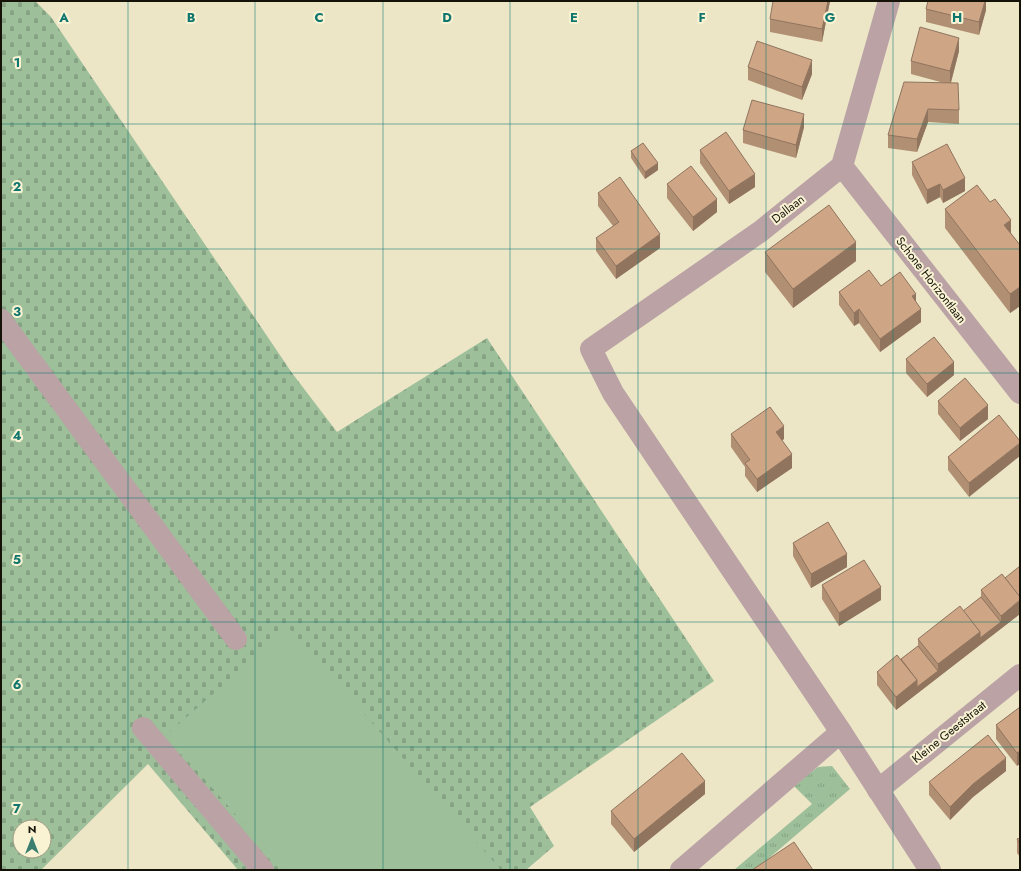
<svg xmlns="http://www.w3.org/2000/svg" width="1021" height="871" font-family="Jost,sans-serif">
<defs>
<pattern id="grass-tufts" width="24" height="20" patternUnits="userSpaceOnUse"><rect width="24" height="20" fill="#9dbf9a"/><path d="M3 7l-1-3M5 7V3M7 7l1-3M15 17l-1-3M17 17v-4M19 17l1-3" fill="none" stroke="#86a383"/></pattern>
<pattern id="cemetery-stones" width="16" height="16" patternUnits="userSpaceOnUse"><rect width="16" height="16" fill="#9dbf9a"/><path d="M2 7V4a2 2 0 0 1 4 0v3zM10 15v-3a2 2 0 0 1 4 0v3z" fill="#86a383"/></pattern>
</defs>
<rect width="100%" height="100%" fill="#ece6c7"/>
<polygon fill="url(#grass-tufts)" points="832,766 850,789 755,870 734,870 812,804 793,785 818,767"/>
<path fill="url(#cemetery-stones)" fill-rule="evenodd" d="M1,1H35L51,17L292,373L337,432L487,338L714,681L530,807L554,846L526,870H238L148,764L41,870H1ZM20,827H44V851H20Z"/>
<polygon fill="#9dbf9a" points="289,628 501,870 284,870 166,735"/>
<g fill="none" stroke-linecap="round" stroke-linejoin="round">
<g stroke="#baa2a5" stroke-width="22">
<polyline points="889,1 842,166 761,231 591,349 613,393 841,732 930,870"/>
<polyline points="842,166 1020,393"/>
<polyline points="1,320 236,639"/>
<polyline points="143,728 263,870"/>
<polyline points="878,790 1020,675"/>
<polyline points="681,870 841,732"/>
</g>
</g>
<g fill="#b18f73">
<polygon points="830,1 822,42 770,32 770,19"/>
<polygon points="986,1 986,10 979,35 926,22 926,9"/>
<polygon points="959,51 951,83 959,110 959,124 928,122 917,152 888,148 888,135 944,83 911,74 911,61"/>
<polygon points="748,67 812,74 802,100 748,80"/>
<polygon points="804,127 796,158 743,143 743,130"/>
<polygon points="700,150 755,187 729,204 700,163"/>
<polygon points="631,151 658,170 645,179 631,158"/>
<polygon points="912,162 965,191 943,203 940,197 927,204 912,175"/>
<polygon points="667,184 717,212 693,231 667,198"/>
<polygon points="598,193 660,248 616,279 596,251 596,238 613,226 598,206"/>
<polygon points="945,209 1011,233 1020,245 1020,306 1010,313 945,228"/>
<polygon points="765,252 856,261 793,308 765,272"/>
<polygon points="881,286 916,302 921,322 880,352 859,323 854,326 839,305 839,292"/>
<polygon points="906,359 954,375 927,397 906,373"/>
<polygon points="938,401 988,419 960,441 938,414"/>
<polygon points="999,415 969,497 948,470 948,457"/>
<polygon points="731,434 784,439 782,440 792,468 757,492 745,476 745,467 731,447"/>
<polygon points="793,543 847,567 811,588 793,556"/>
<polygon points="822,585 881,600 839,626 822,599"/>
<polygon points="981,590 1020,614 896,710 877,685 877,672 901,659 918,646 918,639 963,611 981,597"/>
<polygon points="1020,707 1017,766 996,739 996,725"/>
<polygon points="1006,771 973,797 950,820 929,795 929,782"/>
<polygon points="705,794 634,852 611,824 611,811"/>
<polygon points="1020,838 1020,857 1017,853 1017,839"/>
</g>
<g fill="#90745e">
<polygon points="828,1 830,1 822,42 822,29"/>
<polygon points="985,1 986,1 986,10 979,35 979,22"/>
<polygon points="959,38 959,51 950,85 950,71"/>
<polygon points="812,60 812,74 802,100 802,87"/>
<polygon points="928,109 928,122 917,152 917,139"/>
<polygon points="804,114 804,127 796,158 796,145"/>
<polygon points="658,163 658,170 645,179 645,172"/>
<polygon points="755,174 755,187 729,204 729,191"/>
<polygon points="965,178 965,191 943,203 943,190"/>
<polygon points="940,184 940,197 927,204 927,190"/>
<polygon points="717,199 717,212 693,231 693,217"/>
<polygon points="1011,220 1011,239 1004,225"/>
<polygon points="660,234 660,248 616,279 616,266"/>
<polygon points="856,242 856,261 793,308 793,289"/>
<polygon points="1020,287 1020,306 1010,313 1010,294"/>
<polygon points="916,294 916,307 912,296"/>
<polygon points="859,309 859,323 854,326 854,313"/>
<polygon points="921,309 921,322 880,352 880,339"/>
<polygon points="954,362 954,375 927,397 927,384"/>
<polygon points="988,405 988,419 960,441 960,428"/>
<polygon points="784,426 784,439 776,445 776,432"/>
<polygon points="1020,443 1020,456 969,497 969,483"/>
<polygon points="792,454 792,468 757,492 757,479"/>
<polygon points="847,554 847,567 811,588 811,574"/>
<polygon points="881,587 881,600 839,626 839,613"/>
<polygon points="1020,600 1020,614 896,710 896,697 917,680 938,671 938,664 980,632 1001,622 1001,616"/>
<polygon points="1020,751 1020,764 1017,766 1017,753"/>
<polygon points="1006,758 1006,771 973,797 950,820 950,807 973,784"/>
<polygon points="705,781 705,794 634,852 634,839"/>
</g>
<g fill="#cea686" stroke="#90745e">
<polygon points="773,1 828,1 822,29 770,19"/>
<polygon points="928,1 985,1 979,22 926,9"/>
<polygon points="920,27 959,38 950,71 911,61"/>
<polygon points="757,41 812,60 802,87 748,67"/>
<polygon points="904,82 958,83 959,110 928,109 917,139 888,135"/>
<polygon points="752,100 804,114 796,145 743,130"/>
<polygon points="726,132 755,174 729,191 700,150"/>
<polygon points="643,143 658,163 645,172 631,151"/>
<polygon points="947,144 965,178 943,190 940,184 927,190 912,162"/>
<polygon points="691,166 717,199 693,217 667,184"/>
<polygon points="620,177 660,234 616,266 596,238 619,222 598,193"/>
<polygon points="977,185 990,202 995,199 1011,220 1004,225 1020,245 1020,287 1010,294 945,209"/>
<polygon points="829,205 856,242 793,289 765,252"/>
<polygon points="869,270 881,286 900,272 916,294 912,296 921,309 880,339 859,309 854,313 839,292"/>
<polygon points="934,337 954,362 927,384 906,359"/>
<polygon points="965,378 988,405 960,428 938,401"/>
<polygon points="770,407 784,426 776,432 792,454 757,479 745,463 750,460 731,434"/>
<polygon points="999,415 1020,441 1020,443 969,483 948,457"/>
<polygon points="828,522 847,554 811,574 793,543"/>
<polygon points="864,560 881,587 839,613 822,585"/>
<polygon points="1020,566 1020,597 1005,578"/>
<polygon points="1002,574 1020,597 1020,600 1001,616 981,590"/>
<polygon points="981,597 1001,622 980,638 980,632 963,611"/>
<polygon points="960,606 980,632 938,664 918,639"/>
<polygon points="918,646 938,671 917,687 917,680 901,659"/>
<polygon points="897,655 917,680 896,697 877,672"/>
<polygon points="1020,707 1020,751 1017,753 996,725"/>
<polygon points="988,735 1006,758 973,784 950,807 929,782"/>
<polygon points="682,753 705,781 634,839 611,811"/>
<polygon points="1020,838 1020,844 1017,839"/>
<polygon points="794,842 813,870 752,870"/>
</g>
<path fill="none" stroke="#0f766e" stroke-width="1" stroke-opacity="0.55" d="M128,1V870M255,1V870M383,1V870M510,1V870M638,1V870M766,1V870M893,1V870M1,124H1020M1,249H1020M1,373H1020M1,498H1020M1,622H1020M1,747H1020"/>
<g text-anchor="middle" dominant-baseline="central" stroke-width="4" stroke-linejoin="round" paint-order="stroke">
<g font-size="12" fill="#151308" stroke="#f9f3d4">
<text transform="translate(788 209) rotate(-38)">Dallaan</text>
<text transform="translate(931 280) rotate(52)">Schone Horizontlaan</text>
<text transform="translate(949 732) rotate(-39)">Kleine Geeststraat</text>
</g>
</g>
<g font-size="13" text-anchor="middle" font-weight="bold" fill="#0f766e" stroke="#f9f3d4" stroke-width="4" stroke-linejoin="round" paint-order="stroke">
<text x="64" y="22">A</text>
<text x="191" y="22">B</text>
<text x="319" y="22">C</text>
<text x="447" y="22">D</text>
<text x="574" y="22">E</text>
<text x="702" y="22">F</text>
<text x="830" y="22">G</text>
<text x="957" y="22">H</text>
<text x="17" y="67">1</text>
<text x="17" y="191">2</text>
<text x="17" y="316">3</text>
<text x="17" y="440">4</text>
<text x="17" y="564">5</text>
<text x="17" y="689">6</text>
<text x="17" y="813">7</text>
</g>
<rect width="1021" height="871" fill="none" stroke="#151308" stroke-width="4"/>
<g transform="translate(32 839)"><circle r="19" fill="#f9f3d4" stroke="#9e9982"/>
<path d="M0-3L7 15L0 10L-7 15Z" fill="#3b7d6f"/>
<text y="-6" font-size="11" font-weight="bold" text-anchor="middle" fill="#151308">N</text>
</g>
</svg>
